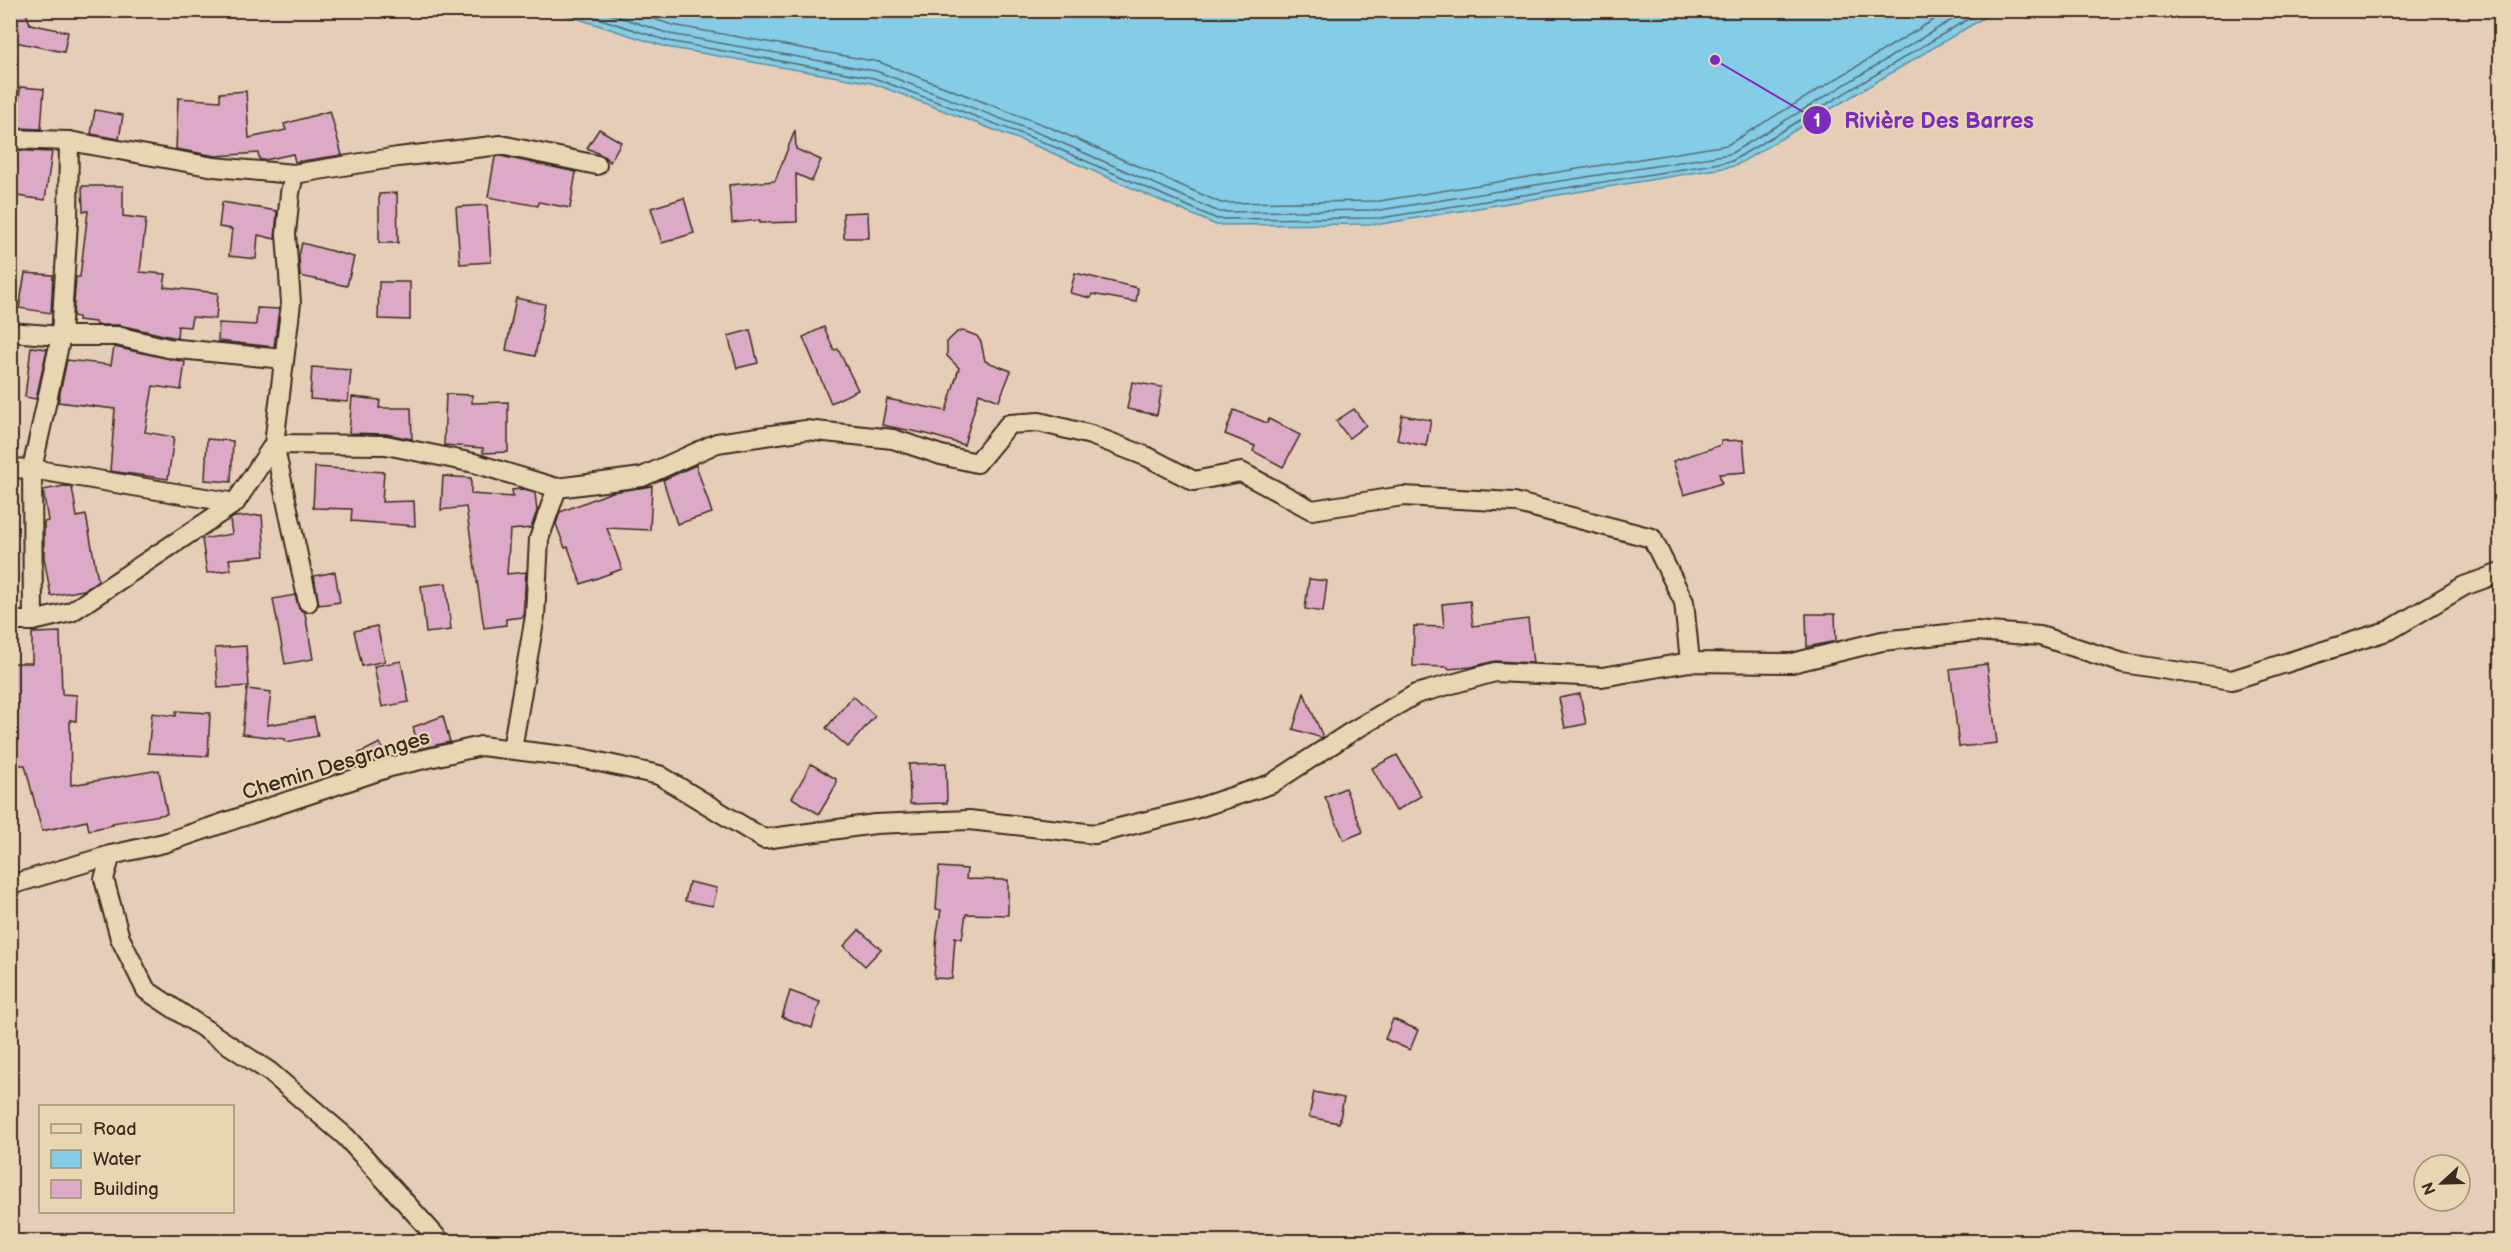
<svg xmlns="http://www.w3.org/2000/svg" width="2511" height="1252" font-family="'Balsamiq Sans',sans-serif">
<rect width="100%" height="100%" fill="#e6cdb7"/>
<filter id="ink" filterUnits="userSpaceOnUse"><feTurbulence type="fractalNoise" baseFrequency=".0167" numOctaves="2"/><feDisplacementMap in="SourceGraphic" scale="12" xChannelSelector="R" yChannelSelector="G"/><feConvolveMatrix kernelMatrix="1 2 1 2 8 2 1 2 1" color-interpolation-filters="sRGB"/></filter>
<g filter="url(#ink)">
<polygon fill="#85cce6" stroke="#678b96" stroke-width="1.5" points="554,11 1995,11 1735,166 1381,224 1216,225 1041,148 872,83 666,47"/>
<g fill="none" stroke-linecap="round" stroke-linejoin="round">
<g stroke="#596b6e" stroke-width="1.5">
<polyline points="573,10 668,41 874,78 1043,142 1217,219 1381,218 1732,161 1983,10"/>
<polyline points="598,10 670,34 876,71 1046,136 1219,212 1380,210 1730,154 1968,10"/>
<polyline points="627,10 672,25 879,62 1049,127 1221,203 1379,201 1727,145 1950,10"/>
</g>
</g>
<g fill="#dcaac6" stroke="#3b2a1e" stroke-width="1.5">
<polygon points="10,10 25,10 30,24 68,32 64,52 10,41"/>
<polygon points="20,87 44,89 41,129 17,128"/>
<polygon points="246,91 249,138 286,130 284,124 330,111 342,155 295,162 293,154 265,160 260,160 258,153 216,156 176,149 178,98 220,101 220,93"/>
<polygon points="95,110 123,115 119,139 91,134"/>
<polygon points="599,129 621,142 610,162 604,156 587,148"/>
<polygon points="795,130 796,149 821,160 812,181 796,174 797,222 760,223 760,220 732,223 729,185 775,181"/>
<polygon points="10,150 52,152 45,200 10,195"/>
<polygon points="500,156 576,172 570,208 539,202 538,206 488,197 495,157"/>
<polygon points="82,186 123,186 123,216 146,219 140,272 166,274 164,287 218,293 216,319 192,317 190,327 178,326 177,338 119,325 96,325 95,322 78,320 78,317 73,316 76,277 80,277 88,211 83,211"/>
<polygon points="397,193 398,243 379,243 379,194"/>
<polygon points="684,198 694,233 662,243 651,208"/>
<polygon points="222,202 277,211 275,239 258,235 256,259 229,256 232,229 219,227"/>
<polygon points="487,205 491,262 460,264 456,207"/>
<polygon points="868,212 869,238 844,238 843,213"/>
<polygon points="302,243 354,257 347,286 300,276 299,255"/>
<polygon points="25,273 53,275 51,313 19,308"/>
<polygon points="1075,273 1138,288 1136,302 1092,294 1091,298 1070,293"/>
<polygon points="379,282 410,282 410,320 378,319"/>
<polygon points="516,298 545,304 535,356 506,350"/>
<polygon points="257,308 279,309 274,347 218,341 219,323 256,325"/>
<polygon points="824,327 834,350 838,349 858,390 831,403 803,337"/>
<polygon points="750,330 758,363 737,368 728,336"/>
<polygon points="964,331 977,336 981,342 985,361 1011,371 999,401 979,393 964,445 927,434 882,425 887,399 946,411 959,368 947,356 947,342 957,332"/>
<polygon points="31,347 47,349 36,399 25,397"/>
<polygon points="114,347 185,362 181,390 153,386 145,432 174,437 168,479 110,471 115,409 58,402 67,360 111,365"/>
<polygon points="312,367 351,370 348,402 310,399"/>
<polygon points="1132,382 1162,387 1157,415 1127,409"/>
<polygon points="446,394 472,395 472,403 508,402 508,452 483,453 483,448 444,445"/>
<polygon points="352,397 380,400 379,408 411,408 412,439 386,434 349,433"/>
<polygon points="1354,409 1366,425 1349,438 1336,421"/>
<polygon points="1234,410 1267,423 1269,419 1300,435 1283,467 1253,451 1255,446 1225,434"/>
<polygon points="1402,415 1431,420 1426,446 1397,440"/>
<polygon points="207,439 233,441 231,482 205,480"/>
<polygon points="1743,440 1746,472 1719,474 1722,483 1684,495 1673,461 1721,445 1721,441"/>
<polygon points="696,465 712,513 677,524 663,480"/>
<polygon points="315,467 384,472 382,502 414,501 415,526 351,521 352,509 313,508"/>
<polygon points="443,476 471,478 471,494 513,497 512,490 521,489 535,493 537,511 531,528 510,530 507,574 526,572 523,617 506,619 506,625 484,628 466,507 441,510"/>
<polygon points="64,486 72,487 77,517 86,515 98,580 84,590 51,596 44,558 44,522 48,521 43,490"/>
<polygon points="652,486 650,530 607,528 622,569 581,584 568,547 565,548 556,524 560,512 612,492"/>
<polygon points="262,515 265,556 229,559 231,570 207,573 202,539 232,534 230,520 234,517"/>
<polygon points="335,572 340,602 319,605 314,576"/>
<polygon points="1309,579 1327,581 1323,612 1305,609"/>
<polygon points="446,583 451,630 426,633 421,586"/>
<polygon points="295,595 299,609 305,613 313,659 285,664 273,599"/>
<polygon points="1470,601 1473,626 1528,619 1533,663 1495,661 1471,667 1448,669 1448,667 1413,666 1414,626 1444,627 1442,604"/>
<polygon points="1806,614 1835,614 1836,641 1807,647"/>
<polygon points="377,626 385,661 362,666 354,631"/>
<polygon points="60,632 62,694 77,695 76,721 70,720 71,785 159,770 167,814 112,823 113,825 89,830 87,821 42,831 25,765 10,765 10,663 32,663 32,633"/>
<polygon points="246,646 249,686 218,688 215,648"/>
<polygon points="401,661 409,702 382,707 374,666"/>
<polygon points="1987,664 1997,743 1959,747 1950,669"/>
<polygon points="247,689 271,692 267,725 314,717 318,736 286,742 285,739 242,734"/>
<polygon points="1304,693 1323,737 1322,738 1293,729"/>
<polygon points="1580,694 1586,724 1565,728 1559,698"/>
<polygon points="853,696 875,716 848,747 826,728"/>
<polygon points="176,711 210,713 208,756 148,753 152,713 176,716"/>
<polygon points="443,716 450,742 419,749 413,727"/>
<polygon points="380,743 387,756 364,764 359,753"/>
<polygon points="1397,755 1421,796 1396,811 1372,768"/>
<polygon points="946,763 947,803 910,804 909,764"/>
<polygon points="811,764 836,779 836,785 819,814 792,798"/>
<polygon points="1345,788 1363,832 1344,840 1325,797"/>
<polygon points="939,867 967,869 966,879 1008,880 1008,915 966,914 962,939 955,937 952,979 934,978 937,933 941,910 936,909"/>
<polygon points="689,882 717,888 713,906 685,901"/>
<polygon points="859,930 881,949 865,966 844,946"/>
<polygon points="790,991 820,1002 812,1028 782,1017"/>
<polygon points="1393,1019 1418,1030 1410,1050 1385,1039"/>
<polygon points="1314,1092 1344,1098 1339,1123 1309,1117"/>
</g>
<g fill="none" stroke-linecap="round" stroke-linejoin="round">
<g stroke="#3b2a1e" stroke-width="22">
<g id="street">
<polyline points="10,139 69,141 214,167 294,174"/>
<polyline points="10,332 61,336 117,336 168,348 284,359"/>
<polyline points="10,468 32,469 235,503"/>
<polyline points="557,488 642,477 717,443 806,430 893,439 941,455 977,463 1009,424 1039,422 1091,435 1148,457 1194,481 1241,472 1312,510 1403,496 1514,502 1652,538 1684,602 1690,662"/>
<polyline points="308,602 274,444 291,303 286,234 290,193 294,174 398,157 501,145 597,165"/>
<polyline points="10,621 33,621 71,612 235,503 274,444 386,445 474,463 557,488 539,539 535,616 512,749"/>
<polyline points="33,621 32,469 61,336 68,221 69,141"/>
<polyline points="111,855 104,879 120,938 146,990 270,1072 346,1137 441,1242"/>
<polyline points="10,885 111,855 164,843 390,767 481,746 581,758 659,775 764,839 875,824 969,820 1095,834 1195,809 1271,784 1351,732 1416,694 1495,672 1602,677 1690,662 1792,663 1882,641 1976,631 2040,636 2123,663 2232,680 2390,630 2464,586 2500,573"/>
</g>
</g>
<use href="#street" stroke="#e8d6b3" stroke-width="18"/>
</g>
</g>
<g text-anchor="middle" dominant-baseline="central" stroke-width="4.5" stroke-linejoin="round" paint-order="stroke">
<g font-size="21" fill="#3b2a1e" stroke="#e8d6b3">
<text transform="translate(336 765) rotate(-17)">Chemin Desgranges</text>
</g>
</g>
<path fill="none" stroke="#7b2cbf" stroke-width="2" d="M1715 60L1817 120"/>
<g fill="#7b2cbf" stroke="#e8d6b3" stroke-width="2">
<circle cx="1715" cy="60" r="6"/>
<circle cx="1817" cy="120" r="15"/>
</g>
<g font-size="18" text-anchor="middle" font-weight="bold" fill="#fff">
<text x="1817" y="127">1</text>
</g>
<g font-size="22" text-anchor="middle" font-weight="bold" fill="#7b2cbf" stroke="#e8d6b3" stroke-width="4.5" stroke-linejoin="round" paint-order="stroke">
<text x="1939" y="128">Rivière Des Barres</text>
</g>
<rect width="2511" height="1252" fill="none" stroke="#e8d6b3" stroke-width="36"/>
<rect x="18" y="18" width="2475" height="1216" fill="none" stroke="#3b2a1e" stroke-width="2" filter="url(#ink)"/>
<rect x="39" y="1105" width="195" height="108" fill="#e8d6b3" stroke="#a39177" stroke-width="1.5"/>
<rect x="51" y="1124" width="30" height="9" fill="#e8d6b3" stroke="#a39177" stroke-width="1.5"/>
<text x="93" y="1135" font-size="18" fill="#3b2a1e">Road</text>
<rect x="51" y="1150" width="30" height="18" fill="#85cce6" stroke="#a39177" stroke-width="1.5"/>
<text x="93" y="1165" font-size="18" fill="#3b2a1e">Water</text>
<rect x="51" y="1180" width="30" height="18" fill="#dcaac6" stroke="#a39177" stroke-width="1.5"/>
<text x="93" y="1195" font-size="18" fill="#3b2a1e">Building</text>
<g transform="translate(2442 1183) rotate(248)"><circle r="28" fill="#e8d6b3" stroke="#a39177" stroke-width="1.5"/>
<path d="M0-4.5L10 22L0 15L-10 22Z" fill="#3b2a1e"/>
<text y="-9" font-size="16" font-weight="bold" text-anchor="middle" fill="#3b2a1e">N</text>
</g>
</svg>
